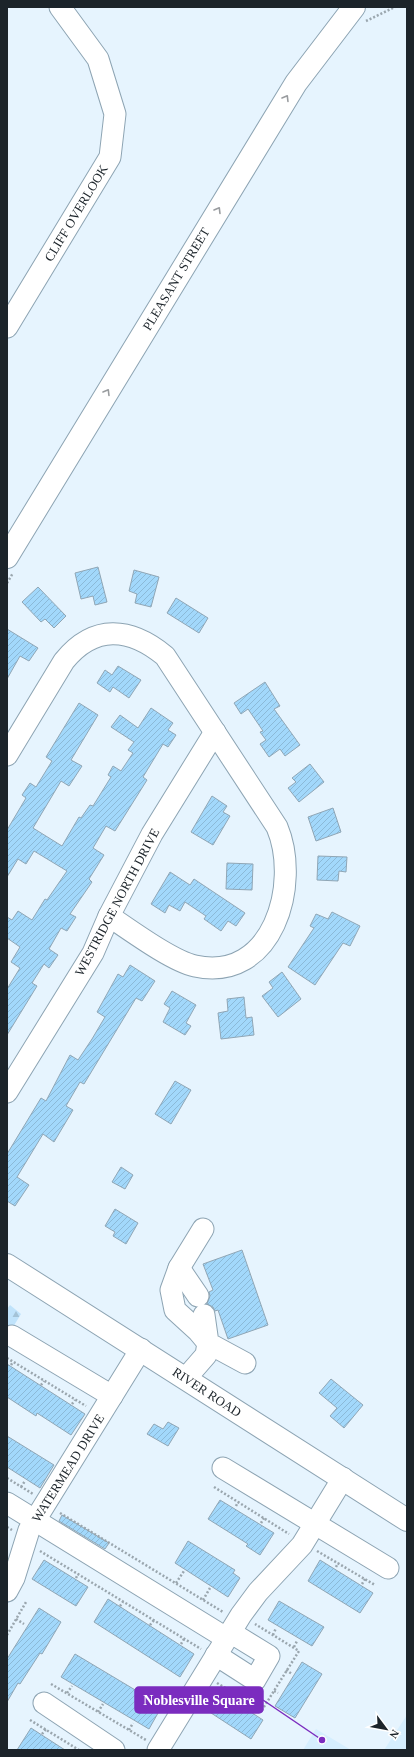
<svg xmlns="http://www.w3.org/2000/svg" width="414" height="1757" font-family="'Times New Roman',serif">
<defs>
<pattern id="forest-firs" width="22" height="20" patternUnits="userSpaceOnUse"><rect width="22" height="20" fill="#c0e3fb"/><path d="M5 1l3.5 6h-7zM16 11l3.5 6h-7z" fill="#a4c3d7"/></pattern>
<pattern id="building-hatch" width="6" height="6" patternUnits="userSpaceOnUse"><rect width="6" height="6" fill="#a2d8fb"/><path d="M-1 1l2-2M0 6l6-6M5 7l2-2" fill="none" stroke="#8bb9d7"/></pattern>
</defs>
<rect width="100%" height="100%" fill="#e6f4fe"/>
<g fill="#d5eefe">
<polygon points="407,1715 407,1750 384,1750"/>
<polygon points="316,1729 351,1750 303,1750"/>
</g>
<polygon fill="url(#forest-firs)" points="10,1305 21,1314 7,1337 7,1309"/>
<g fill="url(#building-hatch)" stroke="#90a6b5">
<polygon points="98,567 107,602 95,605 93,596 81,599 75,573"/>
<polygon points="134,570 159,577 151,607 135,603 137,594 129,591"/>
<polygon points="38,587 66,616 54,628 45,619 41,622 22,602"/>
<polygon points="176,598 208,618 199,633 167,613"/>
<polygon points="7,629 38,648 29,661 20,656 7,679"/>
<polygon points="118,666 141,680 129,698 113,687 110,692 97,683 105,670 112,675"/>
<polygon points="265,682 280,706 274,709 300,745 285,756 280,749 269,757 260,744 266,740 260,732 263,731 248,709 241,714 234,703"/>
<polygon points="79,703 98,715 71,760 82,766 69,786 61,781 33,828 62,846 79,817 81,818 90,805 93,806 111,777 108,775 113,766 121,771 133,753 128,750 134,742 111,727 120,715 138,728 151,708 173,723 168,730 176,735 168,747 163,744 143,777 147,780 115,831 106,826 93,848 104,855 89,879 92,882 70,914 76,917 67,931 61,928 49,949 58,955 49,968 44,964 32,983 37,986 7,1035 7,989 20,968 11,962 20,947 7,938 7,917 12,920 18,911 32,920 45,899 47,900 67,871 34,851 26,864 18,859 7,877 7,830 26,798 22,795 30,783 36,787 52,761 46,757"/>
<polygon points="310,764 324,782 299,802 288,788 296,782 292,778"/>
<polygon points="212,796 227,806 223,812 230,816 213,845 191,832"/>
<polygon points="333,808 341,832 316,841 308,817"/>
<polygon points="318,856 347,857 346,872 339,871 338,881 317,880"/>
<polygon points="227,863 253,864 252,890 226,889"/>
<polygon points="170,872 190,885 194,879 245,913 236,926 228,921 221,931 204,919 206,916 185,902 180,911 169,905 165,913 151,904"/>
<polygon points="332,912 360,926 350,946 343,943 315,985 288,967 314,928 310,926 316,914 328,919"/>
<polygon points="130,965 155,981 142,1001 136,998 84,1084 80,1082 66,1106 73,1110 54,1142 43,1134 17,1177 29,1185 15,1206 7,1201 7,1154 41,1098 46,1101 70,1055 78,1060 92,1039 105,1017 97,1012 118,974 123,977"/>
<polygon points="282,972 301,999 278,1017 262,996 273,988 269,982"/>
<polygon points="172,991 196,1005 186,1023 191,1026 185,1035 163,1022 170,1008 164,1004"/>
<polygon points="244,997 246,1018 252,1017 254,1035 221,1039 218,1013 228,1011 227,999"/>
<polygon points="175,1081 191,1090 171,1124 155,1114"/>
<polygon points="121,1167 133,1175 125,1189 112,1182"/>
<polygon points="115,1209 138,1223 126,1244 113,1236 115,1232 105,1226"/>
<polygon points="242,1250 268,1325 228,1339 218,1310 215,1311 213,1307 207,1304 210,1296 209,1292 213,1290 203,1264"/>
<polygon points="7,1364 85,1414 71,1435 37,1413 36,1416 7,1397"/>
<polygon points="331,1379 363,1405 344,1428 330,1416 337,1408 319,1393"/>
<polygon points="168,1422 179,1428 168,1446 147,1434 154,1424 163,1429"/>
<polygon points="7,1436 54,1465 40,1488 7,1467"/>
<polygon points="220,1500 274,1533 260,1555 246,1546 248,1544 208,1519"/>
<polygon points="62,1515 109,1543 105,1549 59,1521"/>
<polygon points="188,1541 235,1570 233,1573 240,1578 228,1597 175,1563"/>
<polygon points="44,1560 88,1587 76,1606 32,1579"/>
<polygon points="320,1560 373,1593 360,1613 308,1581"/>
<polygon points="108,1599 194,1654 180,1677 94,1622"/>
<polygon points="279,1601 324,1627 312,1646 268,1620"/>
<polygon points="39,1608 61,1622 42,1654 40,1653 20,1684 18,1683 7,1702 7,1659"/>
<polygon points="75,1654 162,1706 149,1729 61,1677"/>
<polygon points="302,1662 322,1674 295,1718 275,1706"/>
<polygon points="220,1692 263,1720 251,1739 208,1711"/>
<polygon points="31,1728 65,1750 17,1750"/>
</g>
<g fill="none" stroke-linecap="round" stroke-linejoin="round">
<g stroke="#8da4b3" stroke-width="23">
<g id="minor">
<polyline points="7,327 110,157 115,114 98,59 60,7"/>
<path d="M7,755L64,661C94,624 130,627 165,656L277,827C301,884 273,983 195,966C172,961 130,930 109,916"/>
<polyline points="7,1092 93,953 109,916 152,834 215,732"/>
<polyline points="179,1268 198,1296"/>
<polyline points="204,1315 208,1343 245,1363"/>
<polyline points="12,1336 112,1396"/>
<polyline points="186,1378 206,1355 208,1343 198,1331 175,1310 171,1290 179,1268 203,1229"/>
<polyline points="223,1468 388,1568"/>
<polyline points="7,1503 226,1638"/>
<polyline points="7,1591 14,1578 29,1530 141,1349"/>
<polyline points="216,1655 255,1680 269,1656 230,1632"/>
<polyline points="44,1703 114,1750"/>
<polyline points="158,1750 241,1615 258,1592 302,1545 343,1478"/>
</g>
</g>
<g stroke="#8da4b3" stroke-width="24">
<g id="major">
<polyline points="7,557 296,83 354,7"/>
<polyline points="7,1265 407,1520"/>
</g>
</g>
<g stroke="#9aa6ae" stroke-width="2.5" stroke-dasharray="2 2" stroke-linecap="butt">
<polyline points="366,21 395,7"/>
<polyline points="7,583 13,573"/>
<polyline points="7,1358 86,1406"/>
<polyline points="11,1365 13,1362"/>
<polyline points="41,1385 44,1381"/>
<polyline points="72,1404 75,1400"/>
<polyline points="7,1478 33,1494"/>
<polyline points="21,1487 25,1481"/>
<polyline points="214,1487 289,1534"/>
<polyline points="236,1506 238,1502"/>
<polyline points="60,1513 223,1612"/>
<polyline points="261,1523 264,1518"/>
<polyline points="7,1527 12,1530"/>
<polyline points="40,1551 201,1649"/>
<polyline points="317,1551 375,1585"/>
<polyline points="336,1567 338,1563"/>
<polyline points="76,1578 78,1574"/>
<polyline points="176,1583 184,1571"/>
<polyline points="362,1584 365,1579"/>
<polyline points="203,1600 210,1588"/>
<polyline points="120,1606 123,1602"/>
<polyline points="16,1619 24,1624"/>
<polyline points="150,1625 154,1620"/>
<polyline points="7,1635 26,1602"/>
<polyline points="273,1635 276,1628"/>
<polyline points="181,1644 184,1639"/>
<polyline points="294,1647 297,1641"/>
<polyline points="286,1670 292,1674"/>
<polyline points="217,1683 262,1710 299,1651 255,1624"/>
<polyline points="51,1684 146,1740"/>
<polyline points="274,1691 278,1693"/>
<polyline points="67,1693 72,1686"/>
<polyline points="230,1696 233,1692"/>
<polyline points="252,1710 255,1705"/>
<polyline points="98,1712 103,1704"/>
<polyline points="30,1720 79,1750"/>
<polyline points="129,1730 133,1723"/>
<polyline points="42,1734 46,1729"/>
</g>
<use href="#minor" stroke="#fff" stroke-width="21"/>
<use href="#major" stroke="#fff" stroke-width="22"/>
</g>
<defs><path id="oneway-chevron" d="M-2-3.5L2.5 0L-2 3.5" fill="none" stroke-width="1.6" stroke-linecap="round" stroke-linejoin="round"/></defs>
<g stroke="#999c9f">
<use href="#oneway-chevron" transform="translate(286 98) rotate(-59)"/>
<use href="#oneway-chevron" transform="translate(218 210) rotate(-59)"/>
<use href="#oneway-chevron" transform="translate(107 392) rotate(-59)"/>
</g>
<g text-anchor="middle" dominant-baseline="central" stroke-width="3" stroke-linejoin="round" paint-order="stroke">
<g font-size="13" fill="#1c242a" stroke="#fff">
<text transform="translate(76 213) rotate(-59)">CLIFF OVERLOOK</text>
<text transform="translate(176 279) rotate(-59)">PLEASANT STREET</text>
<text transform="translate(117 902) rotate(-62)">WESTRIDGE NORTH DRIVE</text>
<text transform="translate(207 1392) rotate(33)">RIVER ROAD</text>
<text transform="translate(68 1468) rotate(-58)">WATERMEAD DRIVE</text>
</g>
</g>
<path fill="none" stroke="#7b2cbf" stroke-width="1.5" d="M322 1740L263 1700"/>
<circle fill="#7b2cbf" stroke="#fff" stroke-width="1.5" cx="322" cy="1740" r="4"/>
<rect fill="#7b2cbf" stroke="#7b2cbf" stroke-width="1.5" x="135" y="1687" width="128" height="26" rx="4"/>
<g font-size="14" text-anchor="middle" font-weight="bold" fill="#fff">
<text x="199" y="1705">Noblesville Square</text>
</g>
<rect width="414" height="1757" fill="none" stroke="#1c242a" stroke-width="16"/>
<g transform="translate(386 1729) rotate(122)" stroke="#ffffff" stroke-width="3" paint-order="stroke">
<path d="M0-3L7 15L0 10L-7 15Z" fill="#1c242a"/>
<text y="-6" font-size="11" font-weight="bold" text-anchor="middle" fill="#1c242a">N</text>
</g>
</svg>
